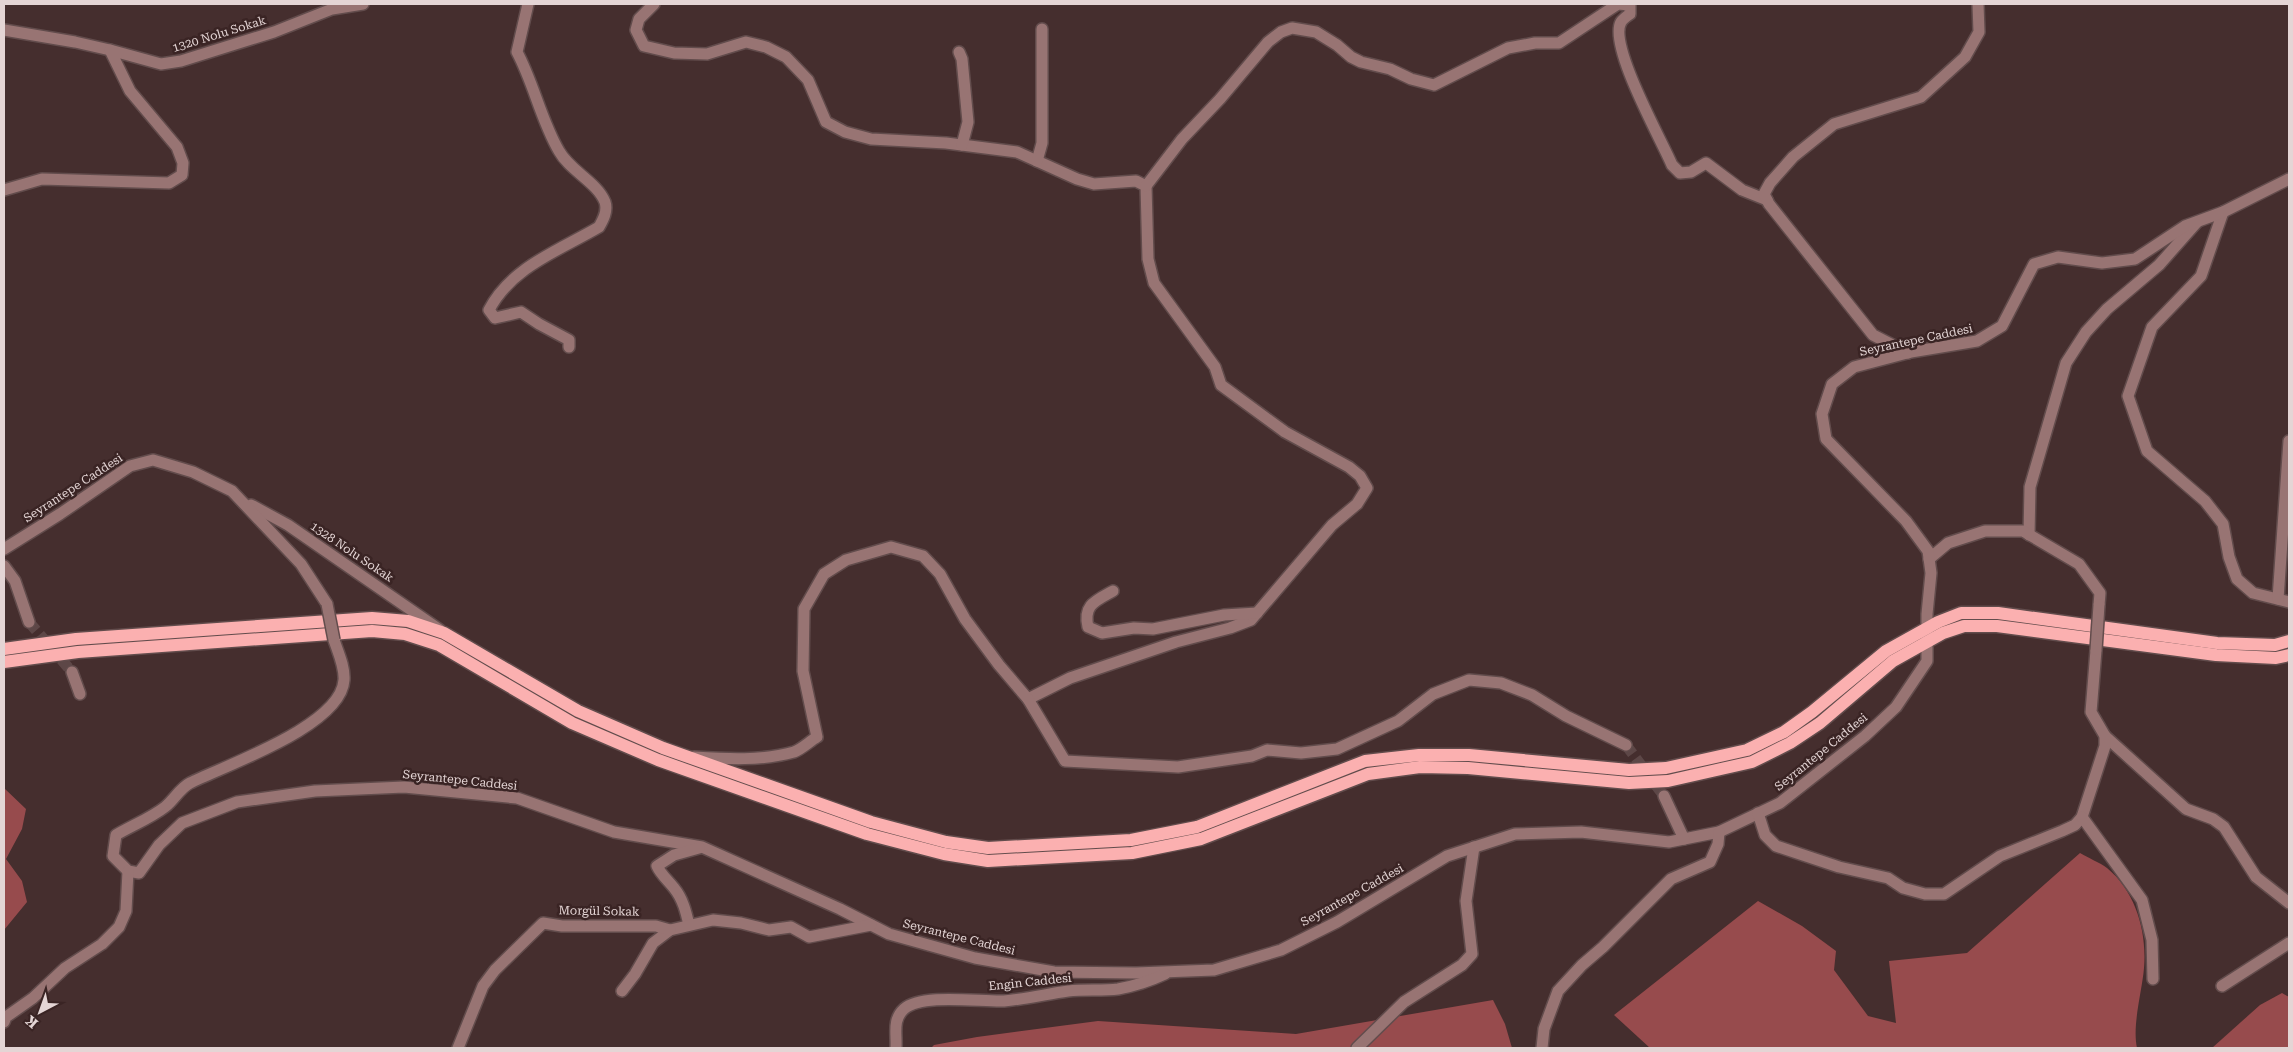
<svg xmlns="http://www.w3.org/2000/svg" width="2293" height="1052" font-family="'Roboto Serif',serif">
<rect width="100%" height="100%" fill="#452e2e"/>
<g fill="#974b4d">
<polygon points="4,788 26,809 22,829 6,859 22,881 27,902 4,930"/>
<path d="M2080,853C2088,858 2099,862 2107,868C2136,892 2147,932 2144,968C2142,992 2132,1025 2137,1048H1650L1614,1015L1758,901L1802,926L1836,951L1834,970L1868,1016L1896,1023L1889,961L1967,953Z"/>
<polygon points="2282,993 2289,997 2289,1048 2212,1048 2260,1005"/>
<polygon points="1493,1000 1505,1024 1512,1048 931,1048 934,1045 977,1037 1098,1021 1296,1034"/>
</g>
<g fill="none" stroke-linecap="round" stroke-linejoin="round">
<g stroke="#5d4747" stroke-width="11" stroke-dasharray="11 5.5" stroke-linecap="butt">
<polyline points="29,622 72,672"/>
<polyline points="1626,745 1664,796"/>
</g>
<g stroke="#624c4c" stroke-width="14">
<g id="minor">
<path d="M528,4L517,52C534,84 541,120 559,151C570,171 597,182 605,202C608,211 603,220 599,227C560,250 511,267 489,310L495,318L521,312L539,324L569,340V347"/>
<polyline points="654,4 639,19 636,30 644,46 674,53 707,54 746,42 766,47 786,57 808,80 826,122 845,132 871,139 946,143 1017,152 1077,179 1094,184 1136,181 1146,186 1148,259 1154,283 1215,367 1221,385 1285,432 1349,467 1360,476 1367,488 1357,504 1332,525 1251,620 1230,628 1176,642 1070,678 1028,699"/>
<polyline points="4,30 75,42 110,50"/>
<polyline points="959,52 962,59 968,122 962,145"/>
<polyline points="1037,161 1042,143 1042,29"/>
<path d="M1146,186L1182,139L1220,99L1268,42L1281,32L1292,28L1316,32L1337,45L1351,57L1361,62L1390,69L1411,79L1434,85L1508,48L1535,43H1559L1618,4L1630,5V14C1627,16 1623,19 1621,22C1608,45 1661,139 1672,165L1680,173L1691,172L1706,163L1742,190L1767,200"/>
<polyline points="4,190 42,179 169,183 182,175 183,163 177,147 130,91 110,50 161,64 181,61 274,32 332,9 363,4"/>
<polyline points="2223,212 2201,276 2152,327 2128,396 2147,451 2205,501 2223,524 2229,557 2237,579 2253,593 2289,602"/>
<polyline points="1908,353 1873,335 1769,204 1764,194 1770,183 1793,157 1834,124 1921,97 1965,57 1979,32 1978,4"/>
<polyline points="251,505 288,525 440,630"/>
<polyline points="2029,535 2030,487 2066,363 2086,332 2107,309 2159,265 2197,222"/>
<polyline points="4,549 60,514 130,466 153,460 193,472 232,491 301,564 327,604"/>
<polyline points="1929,559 1948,543 1985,531 2023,531 2079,564 2100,593 2099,605"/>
<polyline points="4,566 15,581 29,622"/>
<path d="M1113,591C1095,601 1083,605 1088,627L1102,633L1134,628L1153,629L1224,615L1257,613"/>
<polyline points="2278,599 2289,441"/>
<path d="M334,640C338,652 345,667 344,680C341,726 226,765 190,783C180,788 174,800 165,807C151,818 131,826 116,835L113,856L128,871L139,873L159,845L182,823L237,802L315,791L404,787L517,798L614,832L702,847L840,909L889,934L975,958L1054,972L1136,973L1214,970L1281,950L1337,922L1447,856L1515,834L1581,832L1669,842L1719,832L1780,803L1865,736L1896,707L1927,661V614L1931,573L1928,551L1906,521L1826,439L1822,414L1832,384L1854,367L1911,352L1977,341L2002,326L2034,264L2058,257L2102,263L2135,259L2185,226L2223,212L2289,179"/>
<polyline points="72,672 80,694"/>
<polyline points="2105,736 2186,809 2213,819 2224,827 2256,877 2289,903"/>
<path d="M694,757C727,759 762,761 794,752C802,749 810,741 817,737L803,671L804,609L824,574L846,560L891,547L923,556L940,574L965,619L999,665L1028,699L1065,761L1178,767L1252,756L1267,750L1301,753L1337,749L1398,721L1433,694L1469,680L1501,683L1532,695L1566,716L1626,745"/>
<polyline points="1664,796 1684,839"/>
<polyline points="1758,813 1765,835 1776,846 1839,867 1888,878 1903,888 1925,894 1944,894 2000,856 2062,831 2075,825 2082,817 2105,746 2105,736 2091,712 2096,650"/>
<polyline points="2082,817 2142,900 2152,940 2153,979"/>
<path d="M689,925C686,912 683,899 674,888C668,880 661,875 657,866L674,855L699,848"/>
<polyline points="2222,986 2289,943"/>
<polyline points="622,991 635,974 653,943 670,930 713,920 741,923 769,930 791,927 809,937 871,925"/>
<polyline points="4,1022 6,1017 33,998 65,968 102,944 119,927 126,911 128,871"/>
<polyline points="458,1048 483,986 495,970 543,923 562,926 656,926 670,930"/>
<path d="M896,1048C897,1034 892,1020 904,1009C922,993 980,1002 1004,1001C1026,999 1047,994 1068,991C1085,989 1102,991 1118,989C1135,986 1150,981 1165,974"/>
<polyline points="1357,1048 1404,1002 1462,965 1472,954 1466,901 1474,847"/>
<polyline points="1542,1048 1544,1029 1558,991 1582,965 1603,947 1671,879 1710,862 1718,844 1719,832"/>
</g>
</g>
<g stroke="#624c4c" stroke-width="15">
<g id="major">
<polyline points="4,649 76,639 372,618 408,621 444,633 578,711 663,748 871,822 946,842 988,848 1131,840 1197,827 1365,761 1419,755 1469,755 1629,770 1666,768 1747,750 1784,732 1812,712 1886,651 1938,622 1961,613 1998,613 2217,643 2275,645 2289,641"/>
<polyline points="4,662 78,652 372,631 405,634 439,645 572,723 658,760 867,834 944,854 988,861 1132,853 1201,839 1368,774 1420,767 1468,768 1629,783 1668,781 1752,762 1790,743 1820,723 1893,661 1943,633 1964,626 1997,626 2216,655 2276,658 2289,655"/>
</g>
</g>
<use href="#minor" stroke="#987473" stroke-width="11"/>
<use href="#major" stroke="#fbb0b0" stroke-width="12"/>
<g stroke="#624c4c" stroke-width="14" stroke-linecap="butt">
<g id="minor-bridge">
<polyline points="327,604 334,640"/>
<polyline points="2096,650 2099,605"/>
</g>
</g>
<use href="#minor-bridge" stroke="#987473" stroke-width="11"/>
</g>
<g text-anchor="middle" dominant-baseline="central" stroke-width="5" stroke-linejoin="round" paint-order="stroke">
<g font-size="12" fill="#e4d5d5" stroke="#3a2424">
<text transform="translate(219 34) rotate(-17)">1320 Nolu Sokak</text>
<text transform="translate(1916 340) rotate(-12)">Seyrantepe Caddesi</text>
<text transform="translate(73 488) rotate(-33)">Seyrantepe Caddesi</text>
<text transform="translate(352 552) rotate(34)">1328 Nolu Sokak</text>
<text transform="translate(1821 752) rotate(-39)">Seyrantepe Caddesi</text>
<text transform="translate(460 780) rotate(6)">Seyrantepe Caddesi</text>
<text transform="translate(1352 895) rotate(-29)">Seyrantepe Caddesi</text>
<text transform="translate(599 911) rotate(1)">Morgül Sokak</text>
<text transform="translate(959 937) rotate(14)">Seyrantepe Caddesi</text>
<text transform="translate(1030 982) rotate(-6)">Engin Caddesi</text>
</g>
</g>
<rect width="2293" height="1052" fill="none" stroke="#e4d5d5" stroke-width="10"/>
<g transform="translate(40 1012) rotate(221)" stroke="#3a2424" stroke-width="4" paint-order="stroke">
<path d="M0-4L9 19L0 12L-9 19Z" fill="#e4d5d5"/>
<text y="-8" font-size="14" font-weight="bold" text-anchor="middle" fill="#e4d5d5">K</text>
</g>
</svg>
